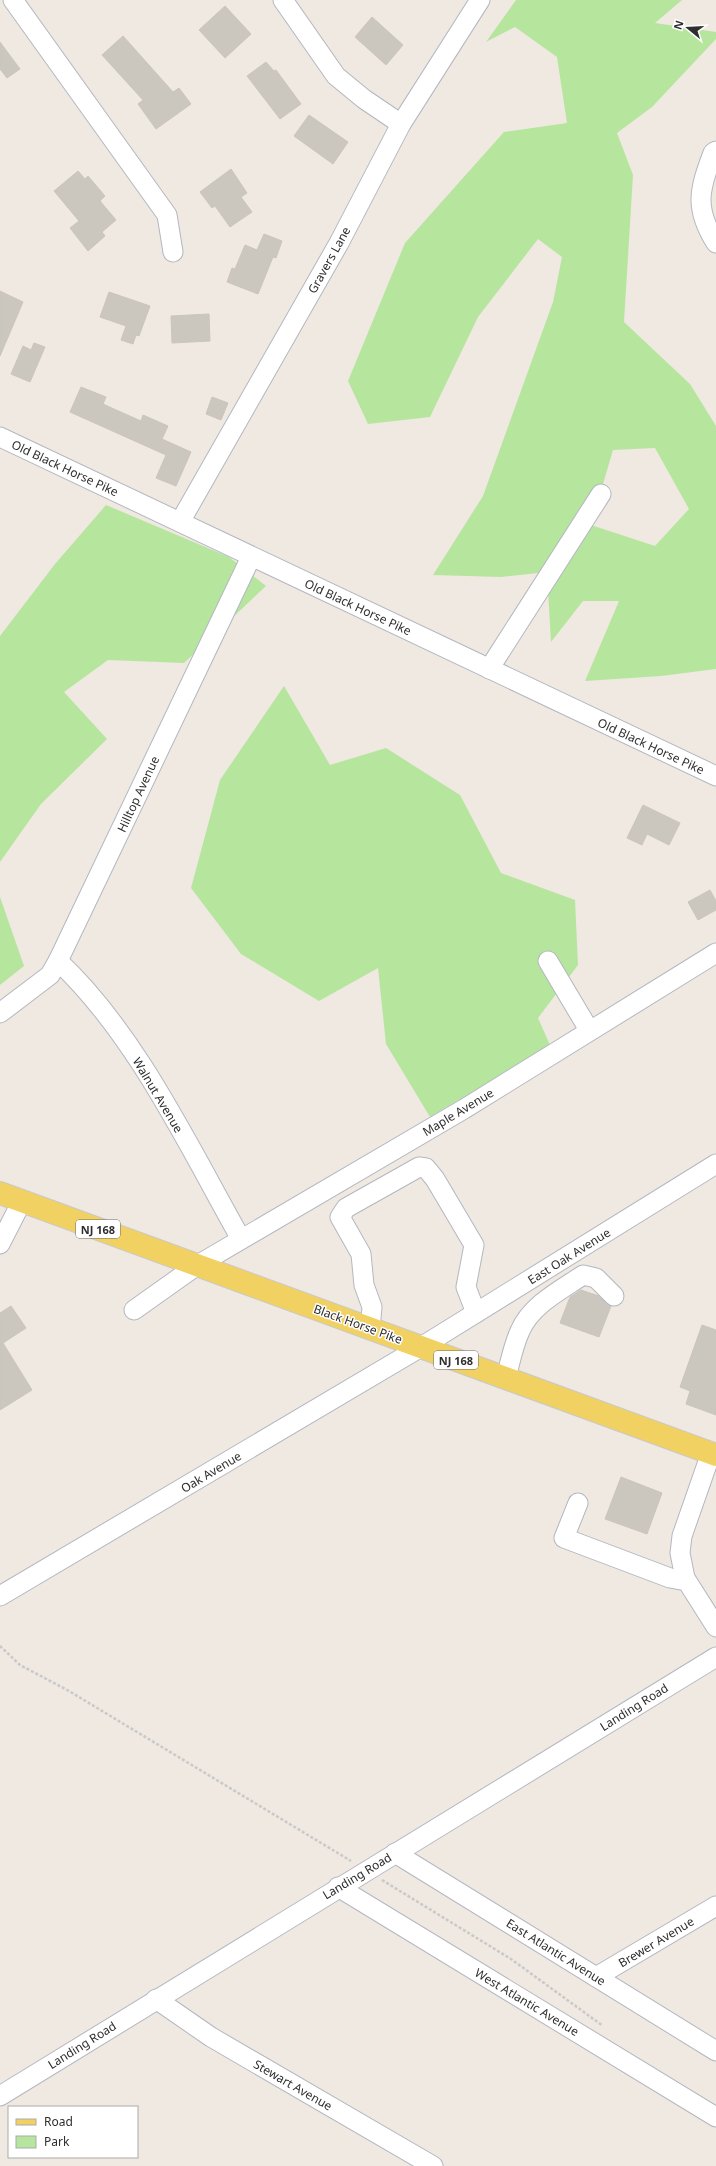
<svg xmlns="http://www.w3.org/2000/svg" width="716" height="2166" font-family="'Noto Sans',sans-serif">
<rect width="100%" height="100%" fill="#efe9e1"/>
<g fill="#b6e59e" fill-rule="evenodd">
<path d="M516,0H682L655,23L716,32V39L652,107L617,133L633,175L624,322L690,384L716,426V669L661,676L585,681L619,601H583L551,642L547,572L501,577L433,575L483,496L553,302L562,257L538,239L478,317L430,417L368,424L348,381L405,243L504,132L567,123L557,57L515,27L486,42ZM655,448L689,509L655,546L591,525L613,450Z"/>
<polygon points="106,505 229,557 266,586 184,663 108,660 64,692 107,739 41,804 0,862 0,636 55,564"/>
<polygon points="284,686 330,765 386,748 460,795 501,873 575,900 578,965 538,1018 550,1045 430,1117 386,1044 378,968 319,1001 241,954 191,888 220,780"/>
<polygon points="0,897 24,966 0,985"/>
</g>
<g fill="#cbc7bf" stroke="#cbc5ba">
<polygon points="225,6 251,34 225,58 199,30"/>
<polygon points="372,17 403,45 386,65 355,37"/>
<polygon points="123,36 173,92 179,88 191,104 156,129 138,104 143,100 102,55"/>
<polygon points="0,42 20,69 7,78 0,69"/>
<polygon points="266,62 274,71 276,70 301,104 280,119 247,76"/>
<polygon points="309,115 348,142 333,164 294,136"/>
<polygon points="231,169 247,193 241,197 252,212 230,227 215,206 212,208 200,192"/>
<polygon points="78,171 85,179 88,176 105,196 100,201 116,220 102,232 105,236 88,251 70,228 79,221 54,191"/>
<polygon points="264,234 282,241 276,258 273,257 258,294 227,282 232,268 235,269 245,245 257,250"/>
<polygon points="0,291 23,302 0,356"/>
<polygon points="109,292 150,306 139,336 136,335 133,344 121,340 126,326 100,317"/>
<polygon points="209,314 210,341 172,343 171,316"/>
<polygon points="34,343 45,347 30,382 11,374 23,346 31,350"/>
<polygon points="81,387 106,397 103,404 114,409 141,421 143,415 168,426 162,439 191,452 176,486 156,478 166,455 70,412"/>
<polygon points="212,397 228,403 221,420 206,414"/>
<polygon points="643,805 680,823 669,845 647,834 642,845 627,838"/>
<polygon points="710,890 716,901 716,910 698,920 688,902"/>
<polygon points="581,1290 599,1296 611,1306 599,1337 560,1323 570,1297"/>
<polygon points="11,1306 26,1328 3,1343 32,1390 0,1410 0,1313"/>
<polygon points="702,1325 716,1330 716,1415 686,1404 690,1391 680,1387"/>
<polygon points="621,1477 662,1493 647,1534 605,1519"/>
</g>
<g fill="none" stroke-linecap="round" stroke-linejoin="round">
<g stroke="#b4b7c1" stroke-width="21">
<g id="minor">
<polyline points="13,0 167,215 173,252"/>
<polyline points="283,0 336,76 364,99 401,124"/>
<path d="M716,151L713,153C699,190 694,208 716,243"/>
<polyline points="0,437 716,776"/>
<polyline points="180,522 339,243 401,124 480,0"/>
<polyline points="489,669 601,494"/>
<path d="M58,961C136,1034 189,1147 241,1239"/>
<polyline points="548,961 589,1030"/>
<polyline points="0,1013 50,975 58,961 251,557"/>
<polyline points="0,1244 22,1201"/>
<polyline points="134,1310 196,1266 464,1109 716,953"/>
<polyline points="370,1329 372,1307 364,1285 361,1254 340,1217 346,1208 419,1167 426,1168 435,1179 474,1245 466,1287 476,1313"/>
<path d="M506,1378C510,1363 513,1346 520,1331C531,1305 561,1290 583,1275L596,1278L614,1296"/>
<polyline points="578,1503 564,1538 670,1578 681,1580 685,1578 716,1627"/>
<polyline points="685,1578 680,1553 682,1536 711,1453"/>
<polyline points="0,1596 421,1347 716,1164"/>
<polyline points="395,1853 716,2051"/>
<polyline points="338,1887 716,2117"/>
<polyline points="596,1977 716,1906"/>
<polyline points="156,1999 211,2037 433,2166"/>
<polyline points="0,2096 716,1657"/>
</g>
</g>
<g stroke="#c9c9c9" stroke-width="24">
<polyline id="major" points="0,1193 716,1455"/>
</g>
<g stroke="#c9c9c9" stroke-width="2.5" stroke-dasharray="3 2" stroke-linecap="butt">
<polyline points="0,1646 20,1665 69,1691 351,1861"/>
<polyline points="382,1880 511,1959 603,2026"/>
</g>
<use href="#minor" stroke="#fff" stroke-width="19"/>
<use href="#major" stroke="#f2d163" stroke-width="22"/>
</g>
<g text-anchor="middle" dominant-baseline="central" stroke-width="3" stroke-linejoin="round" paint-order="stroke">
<g fill="#fff" stroke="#6d6d6d" stroke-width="1">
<rect x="76" y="1220" width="44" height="18" rx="3"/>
<rect x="434" y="1351" width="44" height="18" rx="3"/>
</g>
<g font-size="11" font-weight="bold" fill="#2e2e2e">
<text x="98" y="1229">NJ 168</text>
<text x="456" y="1360">NJ 168</text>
</g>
<g font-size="12" fill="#2e2e2e" stroke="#fff">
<text transform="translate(329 260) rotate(-61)">Gravers Lane</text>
<text transform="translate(65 468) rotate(25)">Old Black Horse Pike</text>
<text transform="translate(358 607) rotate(25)">Old Black Horse Pike</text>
<text transform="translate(651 746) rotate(25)">Old Black Horse Pike</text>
<text transform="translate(138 794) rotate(-65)">Hilltop Avenue</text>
<text transform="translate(158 1095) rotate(59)">Walnut Avenue</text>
<text transform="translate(458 1112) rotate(-31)">Maple Avenue</text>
<text transform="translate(569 1256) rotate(-32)">East Oak Avenue</text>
<text transform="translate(358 1324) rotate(20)">Black Horse Pike</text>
<text transform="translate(211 1472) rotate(-31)">Oak Avenue</text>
<text transform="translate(634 1707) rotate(-32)">Landing Road</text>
<text transform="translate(357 1876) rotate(-31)">Landing Road</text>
<text transform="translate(656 1942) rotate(-31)">Brewer Avenue</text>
<text transform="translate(556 1952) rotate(32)">East Atlantic Avenue</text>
<text transform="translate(527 2002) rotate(31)">West Atlantic Avenue</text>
<text transform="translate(82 2045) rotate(-32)">Landing Road</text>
<text transform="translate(293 2085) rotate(30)">Stewart Avenue</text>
</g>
</g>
<rect x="8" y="2106" width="130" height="52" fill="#ffffff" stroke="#ababab"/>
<rect x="16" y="2119" width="20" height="6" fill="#f2d163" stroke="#ababab"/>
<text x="44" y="2126" font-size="12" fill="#2e2e2e">Road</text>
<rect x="16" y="2136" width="20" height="12" fill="#b6e59e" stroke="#ababab"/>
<text x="44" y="2146" font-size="12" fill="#2e2e2e">Park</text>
<g transform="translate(688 28) rotate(288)" stroke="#ffffff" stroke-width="3" paint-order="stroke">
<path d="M0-3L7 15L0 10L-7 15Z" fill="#2e2e2e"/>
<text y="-6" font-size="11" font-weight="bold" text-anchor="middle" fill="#2e2e2e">N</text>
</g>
</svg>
